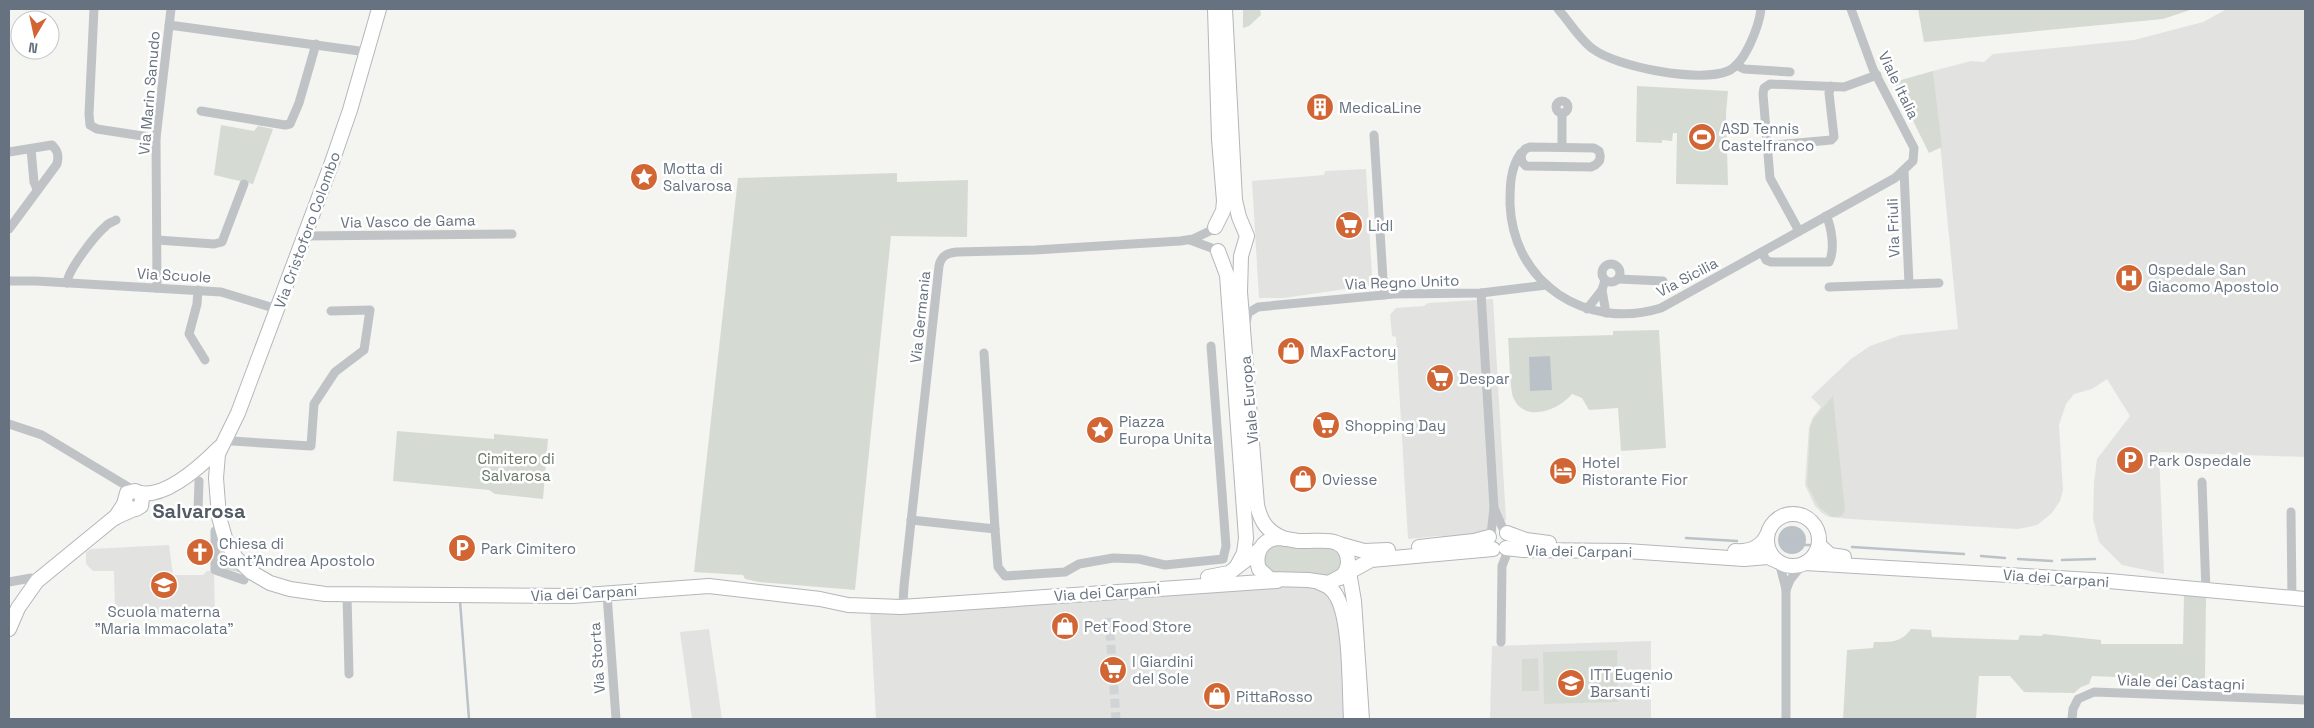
<svg xmlns="http://www.w3.org/2000/svg" width="2314" height="728" font-family="'Space Grotesk',sans-serif">
<rect width="100%" height="100%" fill="#f4f4f1"/>
<g fill="#e2e3e1">
<polygon points="2227,9 2305,9 2305,457 2159,452 2164,574 2122,565 2099,542 2093,519 2094,482 2097,459 2130,416 2107,379 2092,389 2074,394 2066,404 2059,425 2063,490 2060,501 2052,513 2037,525 2018,529 1850,519 1829,517 1822,513 1815,506 1805,485 1809,427 1813,417 1821,407 1811,397 1851,359 1870,346 1901,335 1958,329 1933,71 1971,61 1984,62 1993,54 2134,40 2203,22"/>
<polygon points="1366,169 1372,276 1375,282 1373,285 1284,298 1259,298 1252,181 1324,175 1325,171"/>
<polygon points="1493,299 1506,520 1478,534 1444,539 1439,536 1408,539 1396,337 1392,336 1390,315 1396,308 1424,306 1428,303"/>
<polygon points="169,545 173,575 203,575 207,571 214,571 215,618 129,619 129,609 115,609 114,571 93,571 86,564 86,552 91,549"/>
<polygon points="1297,584 1324,589 1334,601 1341,633 1345,694 1343,719 876,719 870,611"/>
<polygon points="709,629 722,719 692,719 680,632"/>
<polygon points="1651,641 1651,719 1490,719 1492,646"/>
</g>
<g fill="#d5dbd2">
<polygon points="1243,9 1260,9 1261,15 1249,26 1243,28"/>
<polygon points="1918,9 2193,9 2163,19 1924,42"/>
<polygon points="1933,71 1942,147 1929,153 1894,82"/>
<polygon points="1637,86 1728,91 1726,113 1728,185 1676,184 1677,133 1673,133 1672,141 1662,140 1662,143 1636,142"/>
<polygon points="221,125 254,131 258,126 273,129 253,184 214,175"/>
<polygon points="897,173 897,182 968,180 967,237 891,236 855,590 759,582 745,579 743,575 694,572 738,178"/>
<path d="M1659,330L1666,448L1621,451L1618,408L1589,410L1582,398L1572,394C1559,410 1524,424 1513,397C1510,388 1509,350 1508,338L1613,335V331Z"/>
<polygon points="1833,396 1845,510 1842,516 1832,517 1819,507 1807,485 1810,428 1813,419"/>
<polygon points="397,431 494,439 494,434 548,439 543,499 495,494 489,490 393,481"/>
<polygon points="1280,544 1325,546 1337,550 1342,559 1341,568 1331,577 1279,575 1266,570 1262,558 1269,547"/>
<polygon points="217,549 224,549 242,573 217,567"/>
<path d="M2184,594L2206,596L2205,681L2092,676L2089,684L2081,687L2074,693L2024,692L2010,676H1979L1976,719H1843L1847,650L1873,648L1874,642C1890,642 1901,643 1911,629L1931,630L1932,637L2018,640L2020,635L2042,636L2043,634L2101,640V644H2183Z"/>
<polygon points="1617,650 1618,702 1544,704 1543,652"/>
<polygon points="1538,658 1539,691 1522,691 1522,659"/>
</g>
<g fill="#bac2c7">
<polygon points="1550,356 1552,390 1530,391 1529,357"/>
<circle cx="1792" cy="540" r="14"/>
</g>
<g fill="none" stroke-linecap="round" stroke-linejoin="round">
<g stroke="#bac2c7" stroke-width="2.5">
<polyline points="1686,538 1737,541"/>
<polyline points="1803,545 1811,545"/>
<polyline points="1852,547 1964,554"/>
<polyline points="1981,556 2005,558"/>
<polyline points="2018,559 2052,561"/>
<polyline points="2062,560 2095,559"/>
<polyline points="460,601 469,719"/>
</g>
<polyline stroke="#d0d4d4" stroke-width="9" stroke-dasharray="9 4.5" stroke-linecap="butt" points="1109,618 1116,719"/>
<g stroke="#b3b7bb" stroke-width="16">
<g id="secondary">
<polyline points="379,9 350,110 331,165 238,413 218,454 216,478 219,517 225,538 236,558 251,572 270,583 290,589 325,594 572,596 709,586 820,599 848,605 901,607 1277,581"/>
<polyline points="1215,9 1219,139 1224,201 1223,211 1215,227"/>
<path d="M1225,9L1235,200L1239,217L1247,236L1241,256L1240,292L1257,505C1261,523 1268,532 1285,539"/>
<polyline points="1218,251 1227,275 1246,538 1244,553 1237,566"/>
<path d="M140,493C167,498 203,464 220,447"/>
<circle cx="1793" cy="540" r="26"/>
<polyline points="115,518 124,504 127,493 135,491 140,493 142,498 141,506 136,509 128,508 125,502"/>
<polyline points="1507,533 1526,540 1549,543"/>
<polyline points="1339,544 1364,551 1388,550"/>
<polyline points="1819,545 1830,555 1844,557"/>
<polyline points="1419,547 1474,541 1489,537"/>
<polyline points="1506,548 1523,550 1626,551 1744,559 1768,557 1777,561"/>
<path d="M1735,551C1749,552 1761,548 1767,535"/>
<polyline points="1805,563 2109,581 2305,599"/>
<polyline points="1348,566 1354,601 1362,719"/>
<polyline points="1208,577 1229,573 1259,550"/>
<path d="M1340,578C1346,573 1348,568 1348,561C1346,534 1320,542 1301,541C1294,541 1286,538 1278,538C1262,539 1254,554 1259,569L1270,579L1308,580L1329,583L1371,560L1493,549"/>
<path d="M1320,583C1328,586 1333,589 1337,597C1351,623 1349,688 1351,719"/>
<polyline points="9,629 18,608 37,581 114,518 134,509"/>
</g>
</g>
<g stroke="#c0c3c6" stroke-width="9">
<polyline points="94,9 89,114 90,125 97,129 156,138"/>
<path d="M1558,9C1569,21 1580,40 1593,49C1617,67 1700,83 1728,71C1745,64 1759,26 1761,9"/>
<polyline points="169,25 367,52"/>
<polyline points="1736,65 1744,69 1790,72"/>
<circle cx="1562" cy="107" r="6"/>
<polyline points="201,111 285,125 290,124 299,103 316,44"/>
<polyline points="1374,135 1384,295"/>
<polyline points="1766,146 1831,140 1834,137 1829,93 1831,86"/>
<path d="M1530,147L1594,148L1599,151C1602,159 1599,164 1591,167L1526,166L1522,162L1521,155L1525,149Z"/>
<polyline points="1562,147 1562,114"/>
<polyline points="31,149 34,182 37,189"/>
<path d="M9,152L52,145C58,151 59,156 57,164L9,229"/>
<path d="M1521,153C1510,168 1510,186 1510,204C1513,284 1587,331 1661,308L1895,178L1913,161L1914,148L1873,69L1851,9"/>
<polyline points="1904,171 1909,284"/>
<polyline points="1799,231 1770,178 1763,94 1764,88 1770,84 1844,87 1877,75"/>
<polyline points="304,236 512,234"/>
<polyline points="157,240 214,244 222,242 244,184"/>
<polyline points="1190,240 1217,250"/>
<path d="M1762,252L1766,260L1771,262H1829C1835,251 1832,227 1826,216"/>
<circle cx="1611" cy="273" r="9"/>
<polyline points="1618,279 1663,281"/>
<polyline points="1605,280 1602,290 1606,313"/>
<polyline points="9,281 36,281 221,292 277,309"/>
<path d="M67,283C68,270 95,235 106,226C108,223 113,222 116,220"/>
<polyline points="1829,287 1939,283"/>
<polyline points="157,288 156,138 171,9"/>
<polyline points="198,290 197,304 189,334 205,360"/>
<polyline points="1481,293 1494,508 1491,534"/>
<polyline points="1587,309 1602,290"/>
<polyline points="1246,323 1248,313 1258,307 1394,294 1481,293 1547,285"/>
<polyline points="9,424 42,435 135,491"/>
<polyline points="225,438 232,441 311,446 314,404 335,372 364,350 370,310 331,311"/>
<polyline points="2202,482 2206,591"/>
<polyline points="1494,508 1504,531"/>
<polyline points="198,511 199,481"/>
<polyline points="2291,512 2292,599"/>
<polyline points="911,520 995,529 984,353"/>
<polyline points="995,529 998,567 1005,576 1065,572 1079,564 1113,558 1139,559 1165,565 1223,559 1226,546 1211,346"/>
<polyline points="215,531 215,570 244,580"/>
<polyline points="1779,562 1786,589 1786,719"/>
<polyline points="9,582 31,578 37,581"/>
<polyline points="1786,590 1790,580 1802,565"/>
<polyline points="607,594 616,719"/>
<polyline points="347,595 349,674"/>
<path d="M908,607L903,603L904,586L939,266C941,256 947,253 957,252L1035,250L1180,241L1193,239L1214,229"/>
<polyline points="1501,642 1502,566 1506,556 1505,549"/>
<polyline points="2072,719 2073,709 2078,699 2094,692 2305,700"/>
</g>
<use href="#secondary" stroke="#fff" stroke-width="14"/>
</g>
<defs>
<g id="building-disc" transform="scale(1.4375)"><circle r="9.5" fill="#d16534" stroke="#fff"/><path d="M-4-6H4V6H1V3H-1V6H-4ZM-2.5-4.3h1.7v1.8h-1.7ZM.8-4.3h1.7v1.8H.8ZM-2.5-1h1.7V.8h-1.7ZM.8-1h1.7V.8H.8Z" fill="#fff"/></g>
<g id="stadium-disc" transform="scale(1.4375)"><circle r="9.5" fill="#d16534" stroke="#fff"/><path d="M0-5a6.5 5 0 1 0 0 10a6.5 5 0 1 0 0-10ZM-3.5-1.8h7v3.6h-7Z" fill="#fff"/></g>
<g id="sight-disc" transform="scale(1.4375)"><circle r="9.5" fill="#d16534" stroke="#fff"/><path d="M0-6L1.8-2.2L6-1.7L2.9 1.2L3.7 5.4L0 3.3L-3.7 5.4L-2.9 1.2L-6-1.7L-1.8-2.2Z" fill="#fff"/></g>
<g id="supermarket-disc" transform="scale(1.4375)"><circle r="9.5" fill="#d16534" stroke="#fff"/><path d="M-6-5.5h2.5l.6 2H6L4.5 2H-2.5L-4.4-4H-6ZM-1.5 3.2a1.3 1.3 0 1 0 .1 0ZM3 3.2a1.3 1.3 0 1 0 .1 0Z" fill="#fff"/></g>
<g id="hospital-disc" transform="scale(1.4375)"><circle r="9.5" fill="#d16534" stroke="#fff"/><path d="M-5-5h3v3.5h4V-5h3V5h-3V1.5h-4V5h-3Z" fill="#fff"/></g>
<g id="shop-disc" transform="scale(1.4375)"><circle r="9.5" fill="#d16534" stroke="#fff"/><path d="M-5-2.5h2.3a2.7 3.5 0 0 1 5.4 0H5L5.5 6h-11ZM-1.5-2.5h3a1.5 2.3 0 0 0-3 0Z" fill="#fff"/></g>
<g id="parking-disc" transform="scale(1.4375)"><circle r="9.5" fill="#d16534" stroke="#fff"/><path d="M-3.5-5.5H1a3.5 3.5 0 0 1 0 7H-1V5.5H-3.5ZM-1-3.4V-.6H.8a1.4 1.4 0 0 0 0-2.8Z" fill="#fff"/></g>
<g id="hotel-disc" transform="scale(1.4375)"><circle r="9.5" fill="#d16534" stroke="#fff"/><path d="M-6-4.5h1.5V1H6V5H4.5V3h-9V5H-6ZM-4 0a1.8 1.8 0 1 1 3.6 0ZM.5 0V-2.5h3Q6-2.5 6 0Z" fill="#fff"/></g>
<g id="church-disc" transform="scale(1.4375)"><circle r="9.5" fill="#d16534" stroke="#fff"/><path d="M-1.2-6h2.4v3.5h3.3v2.4h-3.3V6h-2.4V-.1h-3.3v-2.4h3.3Z" fill="#fff"/></g>
<g id="school-disc" transform="scale(1.4375)"><circle r="9.5" fill="#d16534" stroke="#fff"/><path d="M0-5L7-2L0 1L-7-2ZM-4 1L0 2.5L4 1V4Q0 6-4 4Z" fill="#fff"/></g>
</defs>
<g fill-rule="evenodd">
<use href="#building-disc" x="1320" y="107"/>
<use href="#stadium-disc" x="1702" y="137"/>
<use href="#sight-disc" x="644" y="177"/>
<use href="#supermarket-disc" x="1349" y="225"/>
<use href="#hospital-disc" x="2129" y="278"/>
<use href="#shop-disc" x="1291" y="351"/>
<use href="#supermarket-disc" x="1440" y="378"/>
<use href="#supermarket-disc" x="1326" y="425"/>
<use href="#sight-disc" x="1100" y="430"/>
<use href="#parking-disc" x="2130" y="460"/>
<use href="#hotel-disc" x="1563" y="471"/>
<use href="#shop-disc" x="1303" y="479"/>
<use href="#parking-disc" x="462" y="548"/>
<use href="#church-disc" x="200" y="552"/>
<use href="#school-disc" x="164" y="585"/>
<use href="#shop-disc" x="1065" y="626"/>
<use href="#supermarket-disc" x="1113" y="670"/>
<use href="#school-disc" x="1571" y="683"/>
<use href="#shop-disc" x="1217" y="696"/>
</g>
<g text-anchor="middle" dominant-baseline="central" stroke-width="5" stroke-linejoin="round" paint-order="stroke">
<g font-size="15" fill="#66727f" stroke="#fff">
<text transform="translate(1899 85) rotate(64)">Viale Italia</text>
<text transform="translate(149 93) rotate(-85)">Via Marin Sanudo</text>
<text transform="translate(408 221) rotate(-1)">Via Vasco de Gama</text>
<text transform="translate(1893 228) rotate(-92)">Via Friuli</text>
<text transform="translate(307 230) rotate(-70)">Via Cristoforo Colombo</text>
<text transform="translate(174 275) rotate(3)">Via Scuole</text>
<text transform="translate(1687 277) rotate(-28)">Via Sicilia</text>
<text transform="translate(1402 282) rotate(-2)">Via Regno Unito</text>
<text transform="translate(920 317) rotate(-84)">Via Germania</text>
<text transform="translate(1249 400) rotate(-95)">Viale Europa</text>
<text transform="translate(1579 551) rotate(1)">Via dei Carpani</text>
<text transform="translate(2056 578) rotate(4)">Via dei Carpani</text>
<text transform="translate(1107 592) rotate(-4)">Via dei Carpani</text>
<text transform="translate(584 593) rotate(-3)">Via dei Carpani</text>
<text transform="translate(597 658) rotate(-94)">Via Storta</text>
<text transform="translate(2181 682) rotate(2)">Viale dei Castagni</text>
</g>
<g font-size="15" fill="#66727f" stroke="#fff" text-anchor="start">
<text x="1339" y="107">MedicaLine</text>
<text x="1721" y="128">ASD Tennis<tspan x="1721" dy="17">Castelfranco</tspan></text>
<text x="663" y="168">Motta di<tspan x="663" dy="17">Salvarosa</tspan></text>
<text x="1368" y="225">Lidl</text>
<text x="2148" y="269">Ospedale San<tspan x="2148" dy="17">Giacomo Apostolo</tspan></text>
<text x="1310" y="351">MaxFactory</text>
<text x="1459" y="378">Despar</text>
<text x="1119" y="421">Piazza<tspan x="1119" dy="17">Europa Unita</tspan></text>
<text x="1345" y="425">Shopping Day</text>
<text x="2149" y="460">Park Ospedale</text>
<text x="1582" y="462">Hotel<tspan x="1582" dy="17">Ristorante Fior</tspan></text>
<text x="1322" y="479">Oviesse</text>
<text x="219" y="543">Chiesa di<tspan x="219" dy="17">Sant'Andrea Apostolo</tspan></text>
<text x="481" y="548">Park Cimitero</text>
<text x="164" y="611" text-anchor="middle">Scuola materna<tspan x="164" dy="17">"Maria Immacolata"</tspan></text>
<text x="1084" y="626">Pet Food Store</text>
<text x="1132" y="661">I Giardini<tspan x="1132" dy="17">del Sole</tspan></text>
<text x="1590" y="674">ITT Eugenio<tspan x="1590" dy="17">Barsanti</tspan></text>
<text x="1236" y="696">PittaRosso</text>
</g>
<g font-size="15" fill="#677764" stroke="#fff">
<text x="516" y="458">Cimitero di<tspan x="516" dy="17">Salvarosa</tspan></text>
</g>
<g font-size="20" font-weight="bold" fill="#535c65" stroke="#fff">
<text x="199" y="511">Salvarosa</text>
</g>
</g>
<rect width="2314" height="728" fill="none" stroke="#66727f" stroke-width="20"/>
<g transform="translate(35 35) rotate(189)"><circle r="24" fill="#ffffff" stroke="#c2c7cc"/>
<path d="M0-4L9 19L0 12L-9 19Z" fill="#d16534"/>
<text y="-8" font-size="14" font-weight="bold" text-anchor="middle" fill="#66727f">N</text>
</g>
</svg>
